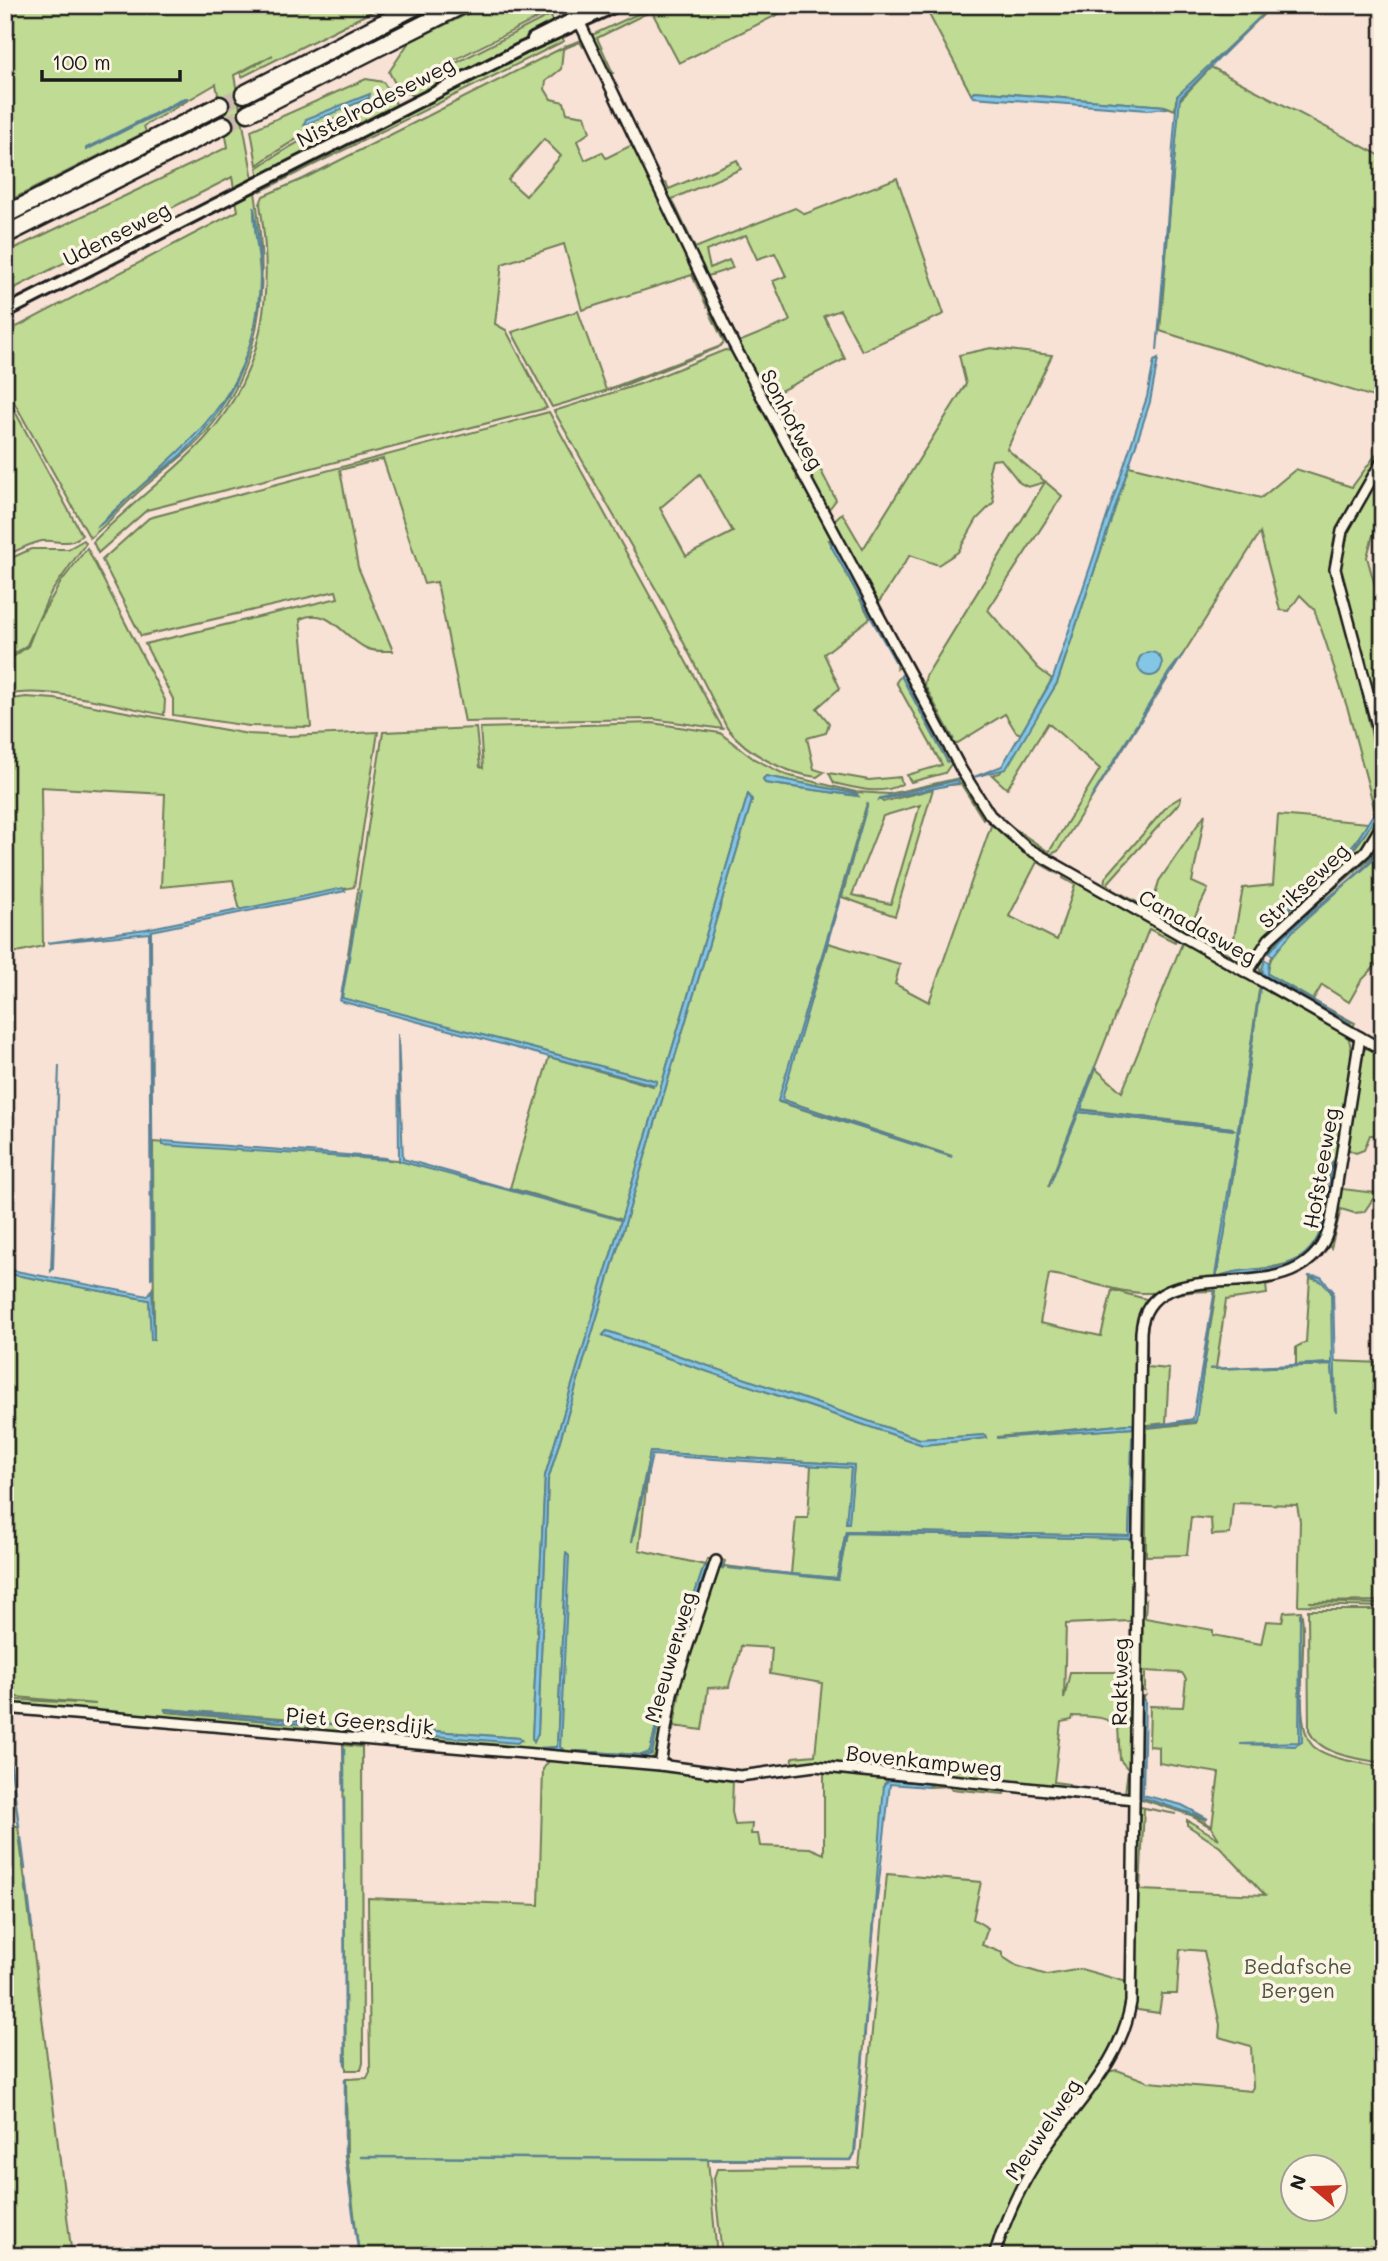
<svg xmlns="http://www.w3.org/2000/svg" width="1388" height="2261" font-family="Mali,sans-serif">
<rect width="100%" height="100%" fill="#f8e1d5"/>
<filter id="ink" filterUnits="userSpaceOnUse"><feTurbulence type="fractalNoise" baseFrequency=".0143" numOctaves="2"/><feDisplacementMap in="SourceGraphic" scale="14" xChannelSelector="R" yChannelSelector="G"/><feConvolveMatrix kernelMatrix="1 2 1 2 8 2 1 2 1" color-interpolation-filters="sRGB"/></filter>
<g filter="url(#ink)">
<g fill="#c0db93" stroke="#6e7c58" stroke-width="2" fill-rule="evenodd">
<path d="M5,5H385L242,77L240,73L273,55L234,75C255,199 298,333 200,439C183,457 163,471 144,487C125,503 109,523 90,538L5,386V333L238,211L232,177L5,293V253L228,147L216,84L144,126L146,132L5,203Z"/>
<polygon points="486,5 564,5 426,74 403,91 398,89 389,72 409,42"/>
<polygon points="657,5 663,5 597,38 613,73 609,74 592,35"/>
<polygon points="669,5 797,5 679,63 652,12"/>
<polygon points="924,5 1262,5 1265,13 1176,100 1175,110 1165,106 974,91 971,94"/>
<polygon points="550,15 555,24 416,96 407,93 432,75"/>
<polygon points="561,36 564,41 261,191 260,187"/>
<path d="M585,39L587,45L583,47L580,42L563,49L561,69L546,81L545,89L551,99L564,102L567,113L585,116L590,132L577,141L585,160L602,152L606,158L634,144L667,213V220H670L709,302L707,307L692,275L582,310L564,244L502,264L495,324L506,330L547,408L147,510L98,553L93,542C124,510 160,483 192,452C264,382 275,298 260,204L263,196L303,179L568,45ZM544,139L561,156L526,196L508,180Z"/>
<polygon points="1211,67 1383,157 1383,400 1160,331 1179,101"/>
<path d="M366,79L383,82L393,96C345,112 298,135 257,165L251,130Z"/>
<path d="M394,100L397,106L259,177L257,168C299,139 346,116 394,100Z"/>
<polygon points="737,160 741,169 672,199 695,248 795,208 805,214 897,178 944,314 862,351 840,310 824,316 845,359 766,398 709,286 711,283 739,342 790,321 773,281 786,276 775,253 757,259 746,235 706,251 710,268 729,260 733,268 705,277 661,185 666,183 669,189"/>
<polygon points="578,311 606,390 721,346 724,342 710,313 714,314 725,341 718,348 625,385 552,407 512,332"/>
<polygon points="991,348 1052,355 1007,449 1062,496 988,610 1038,668 1052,679 1021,734 1016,732 1005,714 956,744 951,744 907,663 910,661 954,740 924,684 926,676 1045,482 1028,487 1020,483 1001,459 992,460 989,471 994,502 977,519 958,552 938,565 910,555 877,605 832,522 842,513 863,549 966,384 959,355"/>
<path d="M725,350L732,351L796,471L797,480L802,481L901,665L897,669L895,659L832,540H829L870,618L824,654L840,688L817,708L829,723L826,733L807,738L814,769L824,772L817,777C784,773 748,754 727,728L662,600L554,411L640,384ZM700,474L733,532L686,556L660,508Z"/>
<path d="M5,393L82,535C67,549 53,537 38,542C27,545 16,551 5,556Z"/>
<polygon points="786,403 836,500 829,509 825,509 771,408 776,411"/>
<path d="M549,412L723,729L653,719L465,722L437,582L424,584L383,459L340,470L358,567L393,651C384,651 374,652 366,648C343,638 330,605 300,619L311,727L249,726L173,715V699L145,644L338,598L336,591L141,636L102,560L149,518Z"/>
<path d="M1383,445V455C1352,494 1323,543 1336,594C1350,642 1388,780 1380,822C1364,859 1324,884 1295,910C1281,922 1253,962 1238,963L1195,940L1197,936L1231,955L1243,888L1273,885L1278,815L1369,823L1350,849L1270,919L1272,922C1305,892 1366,853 1376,809L1375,811L1348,710L1325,640L1314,609L1300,595L1289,611L1280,610L1260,533L1058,851L1047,856L1006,826L1012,827L1049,852L1100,769L1048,723L1007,789L992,775L1000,773L1057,683L1129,466L1261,498L1296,469L1352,487Z"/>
<polygon points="1383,463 1383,514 1373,535 1367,557 1383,615 1383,675 1374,681 1383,714 1383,739 1338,568 1342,539"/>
<polygon points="84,540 86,543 50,594 27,645 5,660 5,561 31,549 68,549"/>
<path d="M87,548L165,700L164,715C124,707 43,684 5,696V663L28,646L38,621L61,582Z"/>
<polygon points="904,672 953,761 945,773 911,782 907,775 942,765 896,682"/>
<polygon points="26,697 55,699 248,734 288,736 378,732 354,887 240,911 233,880 161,887 165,794 41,787 43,946 5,955 5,700"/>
<path d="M652,723L720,733L754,759L786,775L856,792L889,794L960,778L985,815L983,819L961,784L950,785L959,783L957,780L880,799L883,802L933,789L895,916L842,897L867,803L779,1102L952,1156L781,1099L828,943L900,964L895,984L929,1002L992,823L1023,850L1059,870L1058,874L1037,862L1009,916L1057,940L1075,885L1063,878L1065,874L1176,936L1175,942L1149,929L1048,1187L1079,1112L1234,1130L1232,1128L1080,1109L1096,1069L1122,1092L1183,941L1339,1029L1349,1039L1353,1057L1326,1229C1309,1284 1234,1278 1186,1284C1174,1286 1162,1293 1150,1293C1117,1294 1082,1278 1049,1274L1040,1323L1101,1336L1112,1290L1146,1299L1138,1328L1134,1617L1130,1621L1066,1624L1064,1699L1070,1672H1129V1758V1666L1134,1668L1130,1790L1123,1794L1103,1792L1125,1793L1128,1769L1120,1760L1118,1727C1106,1715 1089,1717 1073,1716L1072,1720L1061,1722L1054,1782L1069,1784L1067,1789L823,1763L792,1765L793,1757L815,1755L822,1683L770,1674L772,1648L741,1646C739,1663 731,1673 729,1687L708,1688L702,1730L674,1726L680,1691L673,1731L667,1732L675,1692L717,1565L722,1560L725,1561L722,1569L725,1566L838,1580L847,1533L1131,1539L1132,1543L1133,1436L1129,1536L846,1531L837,1578L791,1574L796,1518H808L811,1465L851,1467L848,1524L854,1465L650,1452L631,1542L649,1463L639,1550L705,1565L707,1559H714L669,1695L660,1750L650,1760L5,1706V1699L96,1704L5,1696V1273L149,1300L154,1340L153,1142L398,1160L620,1219L510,1188L549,1057L653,1086L656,1081L341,998L383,732L476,728L480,767L483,768L480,728ZM766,776L856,794L858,796L765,783L763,779ZM748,794L752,800L548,1480L538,1733L534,1742L532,1738L545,1476ZM920,805L891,904L852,895L883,816ZM1260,988L1224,1237L1216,1278L1259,990ZM1334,1161C1320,1261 1324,1266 1220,1276C1240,1268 1267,1271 1289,1263C1340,1246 1314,1194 1334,1161ZM607,1331L920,1439L986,1435L987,1438L923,1445L606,1337L603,1335ZM1128,1424H1132L1133,1428L997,1437ZM566,1553L560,1747L565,1750L540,1748L557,1747ZM704,1566L707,1567L664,1695L652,1754L642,1757L576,1751L642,1755L650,1752L665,1685ZM165,1709L321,1721L324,1723L321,1726L166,1712ZM343,1723L519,1738L521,1740L340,1728Z"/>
<path d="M829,773L869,780L900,777L902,784C881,796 856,788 834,783Z"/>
<polygon points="1181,797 1180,802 1107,884 1112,888 1107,891 1104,886 1105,878 1168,805"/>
<polygon points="1205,814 1192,882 1208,889 1186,935 1118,898 1120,893 1151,910 1159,881"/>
<polygon points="1383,831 1383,844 1379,850 1290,928 1262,958 1265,960 1262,973 1355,1023 1351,1029 1261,976 1258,960 1266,947"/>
<path d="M1383,850V958L1361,981L1349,1002L1322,985L1313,1000L1268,974C1265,935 1359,881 1383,850Z"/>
<polygon points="1367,1048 1383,1054 1383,1057 1375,1057 1383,1061 1383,1135 1370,1135 1364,1150 1356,1153 1345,1148 1361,1052"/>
<polygon points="1340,1179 1343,1179 1342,1189 1383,1194 1383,1202 1373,1199 1364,1212 1354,1213 1341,1209 1331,1248 1328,1245"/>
<path d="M1280,1277V1281L1266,1285L1267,1294L1226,1300L1216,1368L1209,1369L1332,1365L1335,1411L1333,1363L1296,1365V1347L1306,1342L1310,1278L1321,1281L1332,1292V1361L1383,1363V1601L1309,1602L1383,1604V1607L1298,1605L1300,1521L1297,1505L1233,1503L1230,1534L1212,1535L1211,1519L1191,1517L1187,1555L1146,1556V1433L1143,1590L1146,1594L1140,1589L1144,1339H1147V1367L1169,1369L1166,1423L1147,1425L1148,1428L1195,1423L1216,1291C1203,1291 1165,1290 1152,1309C1149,1315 1148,1326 1147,1332L1144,1331L1149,1312L1169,1294Z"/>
<path d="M1146,1600L1145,1618L1213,1630V1635L1261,1644L1266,1621L1282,1622L1284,1612L1301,1611C1309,1642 1291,1727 1314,1747C1330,1760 1363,1763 1383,1767V2256H996C1020,2182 1062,2132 1107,2072L1117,2070L1149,2082L1251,2091L1253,2087L1251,2046L1219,2037L1220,2025L1204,1951L1180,1949L1177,1994H1162L1159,2013L1138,2010L1133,2006L1140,1807L1176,1814L1144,1808L1140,1890L1265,1895L1220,1847L1187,1825V1820L1219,1839L1212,1828L1193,1817L1212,1826L1219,1773L1159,1763V1747L1149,1746L1150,1706L1183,1707L1186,1679L1182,1673L1145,1671V1691L1139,1689L1140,1603ZM1294,2166H1336V2208H1294Z"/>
<path d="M1308,1610H1383V1763C1357,1758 1321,1756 1309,1731Z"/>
<polygon points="1145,1696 1142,1701 1141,1797 1181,1808 1206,1820 1138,1798 1139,1699"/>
<polygon points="343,1745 362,1747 363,2063 361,2070 346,2070"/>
<polygon points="552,1757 644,1766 733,1778 732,1812 735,1825 752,1824 751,1834 758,1834 760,1846 810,1848 824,1854 824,1769 1093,1798 1093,1800 1045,1797 1045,1795 1005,1791 1004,1794 951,1789 951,1786 928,1787 930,1786 886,1781 855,2154 851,2160 708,2160 717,2256 85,2256 359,2254 347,2156 346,2079 367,2078 370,2072 368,1898 539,1905 543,1769"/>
<polygon points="5,1825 18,1826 72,2256 5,2256"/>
<polygon points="887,1874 981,1882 973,1919 988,1928 982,1945 1003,1953 1003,1957 1017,1966 1047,1975 1081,1969 1127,1982 1129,2001 1110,2057 1051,2136 992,2256 722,2256 714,2178 717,2169 859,2168"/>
</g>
<g fill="#84c6e5" stroke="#5a8295" stroke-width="2">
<polygon points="1261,16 1180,98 1157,351 1177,96"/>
<polygon points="974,91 1165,106 1167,108 1148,110 973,97 971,94"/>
<polygon points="370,94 369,98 304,125 306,119"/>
<polygon points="185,98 189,98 86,150 86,148"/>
<path d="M254,207C271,302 254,383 184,452C170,465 153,476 138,489C124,501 111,518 96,528C173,451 250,412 260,291C262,263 253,234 254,207Z"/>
<polygon points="1158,359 1150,402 1057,683 1006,769 974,777 1002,766 1053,678 1147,397 1154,361"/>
<polygon points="831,538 896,659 896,663 831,546"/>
<circle cx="1150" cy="664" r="12"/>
<polygon points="1183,654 1091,798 1169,672"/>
<polygon points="903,674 948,763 901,676"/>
<polygon points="766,776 857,794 858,796 765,783 763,779"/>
<polygon points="958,780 959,783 879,800 880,798"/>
<polygon points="748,794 752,800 548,1480 538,1733 534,1742 532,1738 545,1476"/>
<polygon points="868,803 782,1099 783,1100 951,1156 952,1157 778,1101"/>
<path d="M1377,808C1375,837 1295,908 1270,922L1356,842Z"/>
<path d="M1383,844L1380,854L1293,931L1273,956L1269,953C1301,912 1353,887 1383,844Z"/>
<polygon points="343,888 345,891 151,931 153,1277 151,1278 149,933 47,943 146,929"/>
<polygon points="361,890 342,998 657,1081 655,1085 340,1001"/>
<polygon points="1265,960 1269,962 1268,974 1352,1023 1264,975 1262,969"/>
<polygon points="1260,988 1224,1237 1216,1278 1215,1276"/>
<polygon points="398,1034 403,1159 620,1220 399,1161"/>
<polygon points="59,1065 53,1269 51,1271"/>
<polygon points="1095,1066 1081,1110 1232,1128 1234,1130 1079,1112 1049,1187"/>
<polygon points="163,1141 386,1158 389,1160 163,1145"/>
<path d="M1332,1162C1335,1169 1330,1192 1328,1203C1317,1275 1282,1270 1220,1276C1234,1270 1256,1270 1272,1268C1330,1259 1325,1208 1332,1162Z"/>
<polygon points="5,1269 148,1296 152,1289 154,1339 151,1340 149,1300 5,1273"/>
<polygon points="1308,1276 1321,1277 1333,1291 1336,1412 1332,1365 1209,1369 1332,1363 1331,1292 1321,1281"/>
<polygon points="1215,1289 1196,1421 1147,1427 1193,1419"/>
<polygon points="607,1331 920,1439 986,1435 987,1438 923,1445 606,1337 603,1335"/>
<polygon points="1128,1424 1133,1424 1133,1428 997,1438"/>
<polygon points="1132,1437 1132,1543 1130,1539 847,1533 838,1580 727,1568 837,1578 846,1531 1129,1536"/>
<polygon points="650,1452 854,1465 849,1523 846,1523 851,1468 652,1455 632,1542"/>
<polygon points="566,1553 569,1556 560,1747 565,1751 540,1748 557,1747"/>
<polygon points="704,1566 707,1567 664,1695 652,1754 642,1757 576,1751 642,1755 650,1752 665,1685"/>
<polygon points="1300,1613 1302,1742 1295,1746 1240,1744 1299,1742"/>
<polygon points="1142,1700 1145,1700 1143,1795 1182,1805 1208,1819 1141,1797"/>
<polygon points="164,1710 167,1709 324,1723 321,1726"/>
<polygon points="340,1723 519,1738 521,1740 517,1743 340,1728"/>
<polygon points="890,1780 931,1784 928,1787 890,1784 872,1943 884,1784"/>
</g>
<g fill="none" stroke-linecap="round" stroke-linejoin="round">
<g stroke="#5a8295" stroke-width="2.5">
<polyline points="1376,1056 1383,1059"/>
<polyline points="722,1568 724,1564"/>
<polyline points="5,1721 19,1827"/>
<polyline points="322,1723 340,1725"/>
<polyline points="344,1748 344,1791"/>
<polyline points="344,1798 345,2064"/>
<polyline points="1099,1802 1108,1803"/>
<polyline points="21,1838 25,1869"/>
<polyline points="26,1878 32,1928"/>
<polyline points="864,2038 871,1954"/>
<polyline points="345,2080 345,2155 359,2255"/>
<polyline points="361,2157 851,2160 854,2155 863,2053"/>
<polyline points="88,2253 359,2254"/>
</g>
<g stroke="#ccbab0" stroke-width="16" stroke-dasharray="16 8" stroke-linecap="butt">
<polyline points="220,105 244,94"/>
<polyline points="224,125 248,113"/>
</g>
<g stroke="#1c1c1c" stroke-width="14">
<g id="minor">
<polyline points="578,19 733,343 962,771 990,815 1027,848 1383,1050"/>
<polyline points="1383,459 1342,531 1335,569 1383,748"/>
<polyline points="1247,973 1269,939 1366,851 1383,823"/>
<polyline points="5,1708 660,1765 740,1776 815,1766 1134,1799"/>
<polyline points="660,1765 672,1693 716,1561"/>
<path d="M994,2256C1006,2215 1026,2174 1051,2140C1084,2095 1122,2058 1131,2002L1141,1332C1148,1238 1309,1328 1331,1221L1360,1037"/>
</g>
</g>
<g stroke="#1c1c1c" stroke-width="16">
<g id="tertiary">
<polyline points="533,39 600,5"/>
<polyline points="5,312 523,48 618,5"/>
</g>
</g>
<g stroke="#1c1c1c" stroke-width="21">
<g id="motorway">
<polyline points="244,94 418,5"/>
<polyline points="248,113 462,5"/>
<polyline points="5,215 220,105"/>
<polyline points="5,235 224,125"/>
</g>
</g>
<use href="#minor" stroke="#fcf5e5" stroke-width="9"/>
<use href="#tertiary" stroke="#fcf5e5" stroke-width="10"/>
<use href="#motorway" stroke="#fcf5e5" stroke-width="16"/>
</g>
</g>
<g text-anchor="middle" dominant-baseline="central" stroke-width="7" stroke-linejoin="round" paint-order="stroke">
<g font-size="21" fill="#1c1c1c" stroke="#fcf5e5">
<text transform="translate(375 101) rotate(-27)">Nistelrodeseweg</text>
<text transform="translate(116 233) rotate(-27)">Udenseweg</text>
<text transform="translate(793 419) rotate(62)">Sonhofweg</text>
<text transform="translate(1303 885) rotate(-43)">Strikseweg</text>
<text transform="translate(1198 926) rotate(29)">Canadasweg</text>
<text transform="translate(1320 1168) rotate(-80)">Hofsteeweg</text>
<text transform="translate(669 1657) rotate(-74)">Meeuwerweg</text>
<text transform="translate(1119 1682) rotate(-89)">Raktweg</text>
<text transform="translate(360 1720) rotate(5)">Piet Geersdijk</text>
<text transform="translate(924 1760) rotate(6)">Bovenkampweg</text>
<text transform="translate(1042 2129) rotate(-56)">Meuwelweg</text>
</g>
<g font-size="21" fill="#4d5540" stroke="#fcf5e5">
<text x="1298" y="1965">Bedafsche<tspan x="1298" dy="24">Bergen</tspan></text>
</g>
</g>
<rect width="1388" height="2261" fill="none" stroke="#fcf5e5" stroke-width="28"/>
<rect x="14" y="14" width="1360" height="2233" fill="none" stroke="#1c1c1c" stroke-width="2.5" filter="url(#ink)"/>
<g transform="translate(1314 2188) rotate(289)"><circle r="33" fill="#fcf5e5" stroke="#a29e95" stroke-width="2"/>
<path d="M0-5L12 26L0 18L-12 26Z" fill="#c8321e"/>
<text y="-10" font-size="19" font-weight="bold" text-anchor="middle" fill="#1c1c1c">N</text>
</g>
<path d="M42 70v10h138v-10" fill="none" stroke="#1c1c1c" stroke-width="3.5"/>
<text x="52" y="70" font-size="21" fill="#1c1c1c" stroke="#fcf5e5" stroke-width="5" paint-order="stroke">100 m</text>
</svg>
